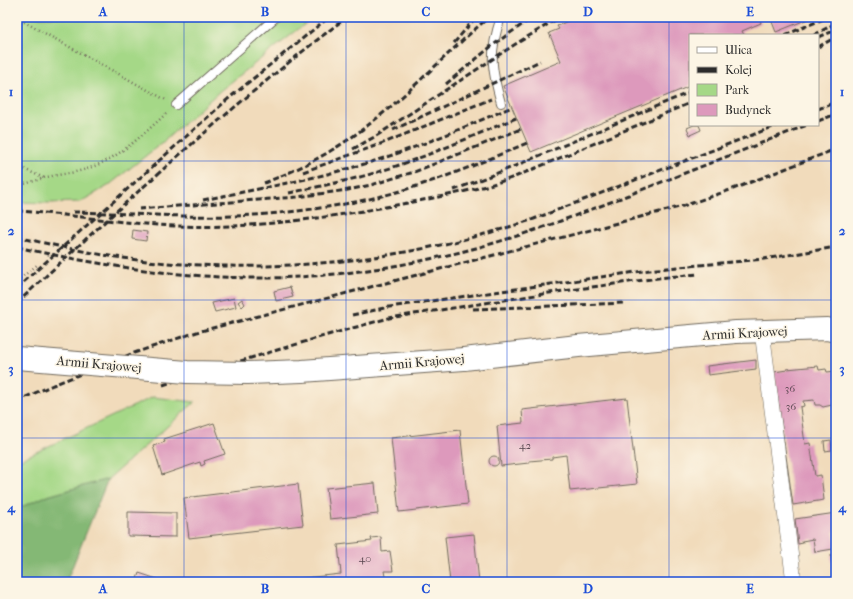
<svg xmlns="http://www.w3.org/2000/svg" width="853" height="599" font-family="'IM FELL French Canon',serif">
<rect width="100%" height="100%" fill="#fcf5e5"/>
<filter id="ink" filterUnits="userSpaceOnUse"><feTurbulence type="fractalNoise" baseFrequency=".025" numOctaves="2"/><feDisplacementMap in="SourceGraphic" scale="8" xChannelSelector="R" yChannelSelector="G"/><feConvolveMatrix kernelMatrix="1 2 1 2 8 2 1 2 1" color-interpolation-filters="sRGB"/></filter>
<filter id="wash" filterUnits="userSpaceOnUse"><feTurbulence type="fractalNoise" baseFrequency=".012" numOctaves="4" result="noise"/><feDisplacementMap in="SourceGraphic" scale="16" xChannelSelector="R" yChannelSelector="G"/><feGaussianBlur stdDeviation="0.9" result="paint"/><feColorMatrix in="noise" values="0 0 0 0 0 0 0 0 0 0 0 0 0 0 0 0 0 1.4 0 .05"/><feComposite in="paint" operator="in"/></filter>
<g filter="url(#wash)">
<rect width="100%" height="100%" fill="#f1dbbb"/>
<g fill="#a5d887" stroke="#688259">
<polygon points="17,17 314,17 221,90 163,142 108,186 80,202 48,203 17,202"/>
<polygon points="153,397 195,402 108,479 44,497 17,509 17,461"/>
</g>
<polygon fill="#84b874" stroke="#587250" points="108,479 67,580 71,582 17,582 17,509 44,497"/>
<g id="blocks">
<g fill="#dd99bc">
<polygon points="577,17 759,17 761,23 742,31 744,35 690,35 690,86 531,152 503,86 561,61 549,33 559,29 557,26"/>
<polygon points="770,17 813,17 776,32"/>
<polygon points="694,125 699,125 701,130 690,135 687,128"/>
<polygon points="133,230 147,232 146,241 132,239"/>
<polygon points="290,287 293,297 276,301 274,291"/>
<polygon points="234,298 236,307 215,312 212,303"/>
<polygon points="242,299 245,304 242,307 238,302"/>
<polygon points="756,360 756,369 708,375 707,366"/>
<polygon points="818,366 819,370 826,369 827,372 836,371 836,397 833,397 834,403 832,405 823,407 820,405 815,405 814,400 803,401 804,406 800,407 805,444 810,443 815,476 821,475 824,500 793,505 774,372 787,370 787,369"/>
<polygon points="627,398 637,484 570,491 566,455 552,457 552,459 529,461 529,463 501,466 497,426 523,423 522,410"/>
<polygon points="214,423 225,454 204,461 205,464 201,466 200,462 162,475 153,446 165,442 164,439"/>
<polygon points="460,430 468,504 399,512 391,438"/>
<polygon points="831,440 832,450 825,451 824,441"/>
<circle cx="494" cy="461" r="5"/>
<polygon points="375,483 378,514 330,519 326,488"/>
<polygon points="298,484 303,525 189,538 184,498"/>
<polygon points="128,512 176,513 176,537 128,536"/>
<polygon points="836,513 836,531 833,532 836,544 833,549 815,552 813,539 802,541 803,543 798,544 795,519"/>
<polygon points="474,534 479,582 450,582 445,537"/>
<polygon points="381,537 382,552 390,551 393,571 384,571 386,582 287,582 286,580 341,574 338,545 372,541 371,538"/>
<polygon points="836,554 836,562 832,563 831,555"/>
<polygon points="139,573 166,582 136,582"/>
</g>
</g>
</g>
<g filter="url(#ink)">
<use href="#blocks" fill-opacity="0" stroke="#70695d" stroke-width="1"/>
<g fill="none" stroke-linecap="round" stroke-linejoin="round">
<g stroke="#70695d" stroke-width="10">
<g id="lane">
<path d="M501,103C491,68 489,52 501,17"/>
<polyline points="176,105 276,17"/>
</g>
</g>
<g stroke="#70695d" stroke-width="16">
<polyline id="street" points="762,331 794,582"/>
</g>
<g stroke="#70695d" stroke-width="24">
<polyline id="secondary" points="464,359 578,346 736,332 827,329 836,331"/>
</g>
<g stroke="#70695d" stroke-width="2.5" stroke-dasharray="1 3" stroke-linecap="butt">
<polyline points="17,18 166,100"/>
<polyline points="17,166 44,178"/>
<path d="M17,185C27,184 37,180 47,177C61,174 76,173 89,168C120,158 143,134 167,113"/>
<polyline points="17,281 37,265"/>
</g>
<use href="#lane" stroke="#fff" stroke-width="8"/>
<use href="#street" stroke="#fff" stroke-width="15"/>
<use href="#secondary" stroke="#fff" stroke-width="22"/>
<g stroke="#2b2b2b" stroke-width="3" stroke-dasharray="6 3" stroke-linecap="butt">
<polyline points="785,35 828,17"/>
<polyline points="814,35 836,23"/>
<polyline points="819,37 836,30"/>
<polyline points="454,43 476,17"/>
<polyline points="818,47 836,37"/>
<polyline points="446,84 493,45 533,17"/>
<polyline points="818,109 836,102"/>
<polyline points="818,121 836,114"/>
<polyline points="393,130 540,61"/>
<polyline points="353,149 376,136 514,45 560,17"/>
<polyline points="303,172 386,142 491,99"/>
<path d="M264,183C295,171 325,156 352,137C402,102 443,56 489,17"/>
<polyline points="454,190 515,166 690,92"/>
<path d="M289,193C321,186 353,180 384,170C429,156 473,136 516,118"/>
<path d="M203,200C256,189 310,180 361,165C413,150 462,128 512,107"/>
<polyline points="139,209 297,197 348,190 371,185 414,172 521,129"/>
<path d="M17,211C71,214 123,224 177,226C249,229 320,219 391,206C434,198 476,191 517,176L690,103"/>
<path d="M73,212C133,213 194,219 254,215C312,211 371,202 426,183C460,172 494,157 527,143"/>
<path d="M17,237C54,245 92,254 130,259C267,276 403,263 534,219L778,125"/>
<path d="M17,247C97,265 179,278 261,278C332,278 408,266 476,248C529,234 580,214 631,194C690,171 749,148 807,125"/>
<polyline points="17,288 228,99 329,17"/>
<path d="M17,303C123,204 231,105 347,17"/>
<polyline points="473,309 625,303"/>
<polyline points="352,315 389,307 657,269 764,259 836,247"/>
<polyline points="163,385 187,377 331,334 389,318 549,293 658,278 698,274"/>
<polyline points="17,401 53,385 131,354 197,332 683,206 733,189 836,149"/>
</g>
<g stroke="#70695d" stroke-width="24" stroke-linecap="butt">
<polyline id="secondary-bridge" points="17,358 187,372 248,373 302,371 464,359"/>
</g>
<use href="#secondary-bridge" stroke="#fff" stroke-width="22"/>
</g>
</g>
<path fill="none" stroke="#1d4ed8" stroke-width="1" stroke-opacity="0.55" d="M184,17V582M346,17V582M507,17V582M669,17V582M17,161H836M17,300H836M17,438H836"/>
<g text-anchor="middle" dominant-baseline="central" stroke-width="3" stroke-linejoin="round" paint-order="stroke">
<g font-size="11" fill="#58464f">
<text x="790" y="388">36</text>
<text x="791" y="406">36</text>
<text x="525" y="445">42</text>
<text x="365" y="558">40</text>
</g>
<g font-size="13" fill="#2b2b2b" stroke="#fcf5e5">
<text transform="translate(745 333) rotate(-3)">Armii Krajowej</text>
<text transform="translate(422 362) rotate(-5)">Armii Krajowej</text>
<text transform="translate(99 364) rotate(5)">Armii Krajowej</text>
</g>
</g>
<rect width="853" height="599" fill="none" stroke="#fcf5e5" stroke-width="44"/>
<rect x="689" y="34" width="130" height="92" fill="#fcf5e5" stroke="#a8a49b"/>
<rect x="697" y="47" width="20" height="6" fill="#ffffff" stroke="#a8a49b"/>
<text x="725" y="54" font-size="12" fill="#2b2b2b">Ulica</text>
<rect x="697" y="67" width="20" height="6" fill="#2b2b2b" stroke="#a8a49b"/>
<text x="725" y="74" font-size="12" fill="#2b2b2b">Kolej</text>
<rect x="697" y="84" width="20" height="12" fill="#a5d887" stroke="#a8a49b"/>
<text x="725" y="94" font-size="12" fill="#2b2b2b">Park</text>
<rect x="697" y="104" width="20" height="12" fill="#dd99bc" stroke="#a8a49b"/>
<text x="725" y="114" font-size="12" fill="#2b2b2b">Budynek</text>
<rect x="22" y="22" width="809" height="555" fill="none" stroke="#1d4ed8" stroke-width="1.5"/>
<g font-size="13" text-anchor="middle" font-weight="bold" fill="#1d4ed8">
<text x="103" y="16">A</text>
<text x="265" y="16">B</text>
<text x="426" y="16">C</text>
<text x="588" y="16">D</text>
<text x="750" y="16">E</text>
<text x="11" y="96">1</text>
<text x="842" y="96">1</text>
<text x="11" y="235">2</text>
<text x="842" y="235">2</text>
<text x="11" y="373">3</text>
<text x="842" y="373">3</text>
<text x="11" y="512">4</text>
<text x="842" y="512">4</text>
<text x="103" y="593">A</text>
<text x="265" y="593">B</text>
<text x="426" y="593">C</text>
<text x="588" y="593">D</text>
<text x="750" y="593">E</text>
</g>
</svg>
